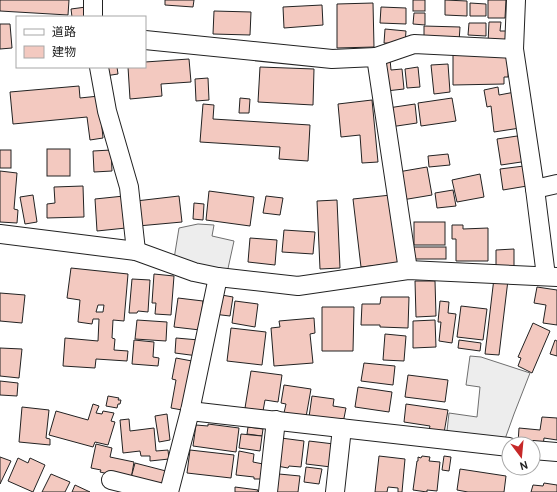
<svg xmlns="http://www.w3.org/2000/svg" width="557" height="492" font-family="Cabin,'Noto Sans JP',sans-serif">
<rect width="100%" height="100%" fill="#fff"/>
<g fill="#ededed" stroke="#6f6f6f">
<polygon points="198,224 214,225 212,236 234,241 227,273 174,259 179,228"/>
<polygon points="470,356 481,357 530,373 514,414 505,439 447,431 449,413 477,417 480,387 466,385"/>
</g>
<g fill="#f3c9c0" stroke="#222" fill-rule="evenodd">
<polygon points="0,0 69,0 68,15 0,11"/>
<polygon points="165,0 194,0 193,7 165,5"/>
<rect x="413" y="0" width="12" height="11"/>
<polygon points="445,0 467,1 467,16 445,15"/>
<polygon points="488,0 506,0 505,18 488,18"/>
<polygon points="373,3 374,47 337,48 337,4"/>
<polygon points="470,3 486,4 486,16 470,16"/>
<polygon points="322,5 323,25 284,28 283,7"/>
<polygon points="86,7 87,17 72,17 71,9"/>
<polygon points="381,7 406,8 406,24 380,23"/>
<polygon points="214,11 251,12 250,35 213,34"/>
<polygon points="414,13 425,13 425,25 413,24"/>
<polygon points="489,22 501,22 500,31 513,31 513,44 488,43"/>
<polygon points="469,23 486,23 486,36 468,35"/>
<polygon points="0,24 10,24 12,48 0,49"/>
<polygon points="424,26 460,27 459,42 424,41"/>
<polygon points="385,29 406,31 405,44 384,43"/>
<polygon points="453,50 509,52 508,77 504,77 504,84 453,85"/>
<polygon points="189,59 191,82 161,84 162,96 130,99 128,67 145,67 145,62"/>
<polygon points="390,59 391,70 402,69 404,89 386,91 382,61"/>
<polygon points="448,64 450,92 434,94 431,65"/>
<polygon points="104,67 117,67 118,74 105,76"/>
<polygon points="260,67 314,69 313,105 258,102"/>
<polygon points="418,67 420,87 407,88 405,69"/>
<polygon points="208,78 209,100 196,101 195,79"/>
<polygon points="79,86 80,98 99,96 103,138 90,140 87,117 13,124 10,92"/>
<polygon points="498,87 499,95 515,92 520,128 494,132 491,106 487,107 484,90"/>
<polygon points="240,98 250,99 249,113 239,113"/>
<polygon points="452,98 456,121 421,126 418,103"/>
<polygon points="372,100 378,162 362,163 360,135 341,137 338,104"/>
<polygon points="203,104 214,105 213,119 310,125 308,161 279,159 280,147 200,142"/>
<polygon points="415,104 417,123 390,127 388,108"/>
<polygon points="524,135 528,161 501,165 497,139"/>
<rect x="47" y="149" width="23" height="27"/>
<rect x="0" y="150" width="11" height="18"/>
<polygon points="111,150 112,171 94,172 93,151"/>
<polygon points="448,154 450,165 429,167 428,156"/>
<polygon points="524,166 527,186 503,190 500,169"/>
<polygon points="427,167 432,195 402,200 398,172"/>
<polygon points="0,171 17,173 14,209 18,210 17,223 0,222"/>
<polygon points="480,174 484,197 457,202 452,180"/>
<polygon points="83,186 84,217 47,218 47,204 55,203 54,187"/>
<polygon points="453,190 456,206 437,208 435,193"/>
<polygon points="209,191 254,197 250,226 206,220"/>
<polygon points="33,195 37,222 25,224 20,197"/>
<polygon points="391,195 399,263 361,267 353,199"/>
<polygon points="124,196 126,228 97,231 95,199"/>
<polygon points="179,196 182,222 138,226 136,201"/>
<polygon points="266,196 283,198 280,215 263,213"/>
<polygon points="337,200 340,268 320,269 317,201"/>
<polygon points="194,203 204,204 203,220 193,219"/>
<rect x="414" y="222" width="31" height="23"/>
<polygon points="452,225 463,225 463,229 488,228 488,261 456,261 456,239 452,239"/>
<polygon points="284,230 315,232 313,254 282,252"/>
<polygon points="250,238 277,240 275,265 248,262"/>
<rect x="407" y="247" width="39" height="12"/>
<polygon points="514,249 514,268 496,268 496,250"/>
<path d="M71,268L128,274L124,321L113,320L112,338L115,339L114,350L128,351L127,361L96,359L95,368L63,366L65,338L98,341L99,319H93L92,324L78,322L80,300L67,298ZM98,305H104L103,312H96Z"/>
<polygon points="154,274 174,276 171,315 155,314 156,303 152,303"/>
<polygon points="494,278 508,280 499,355 485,354"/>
<polygon points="132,279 150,280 148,312 138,311 137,313 129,313"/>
<polygon points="415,281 435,281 436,316 416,317"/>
<polygon points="537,287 557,290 557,325 543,323 546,305 534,303"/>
<polygon points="0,293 25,295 22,323 0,321"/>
<polygon points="216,294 233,297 230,316 213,314"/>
<polygon points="381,297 409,297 408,328 380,327 380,325 361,325 362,304 380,304"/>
<polygon points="178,298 203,301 200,330 174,327"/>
<polygon points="235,301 258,304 255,327 232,323"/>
<polygon points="440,301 449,302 448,313 456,314 452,343 439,341 441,322 438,322"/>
<polygon points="461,306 487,309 483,340 457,337"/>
<polygon points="322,307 354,307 353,351 322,351"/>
<polygon points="314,318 315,333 310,334 313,363 274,366 271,328 280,327 279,321"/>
<polygon points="137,320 167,322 166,341 135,339"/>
<polygon points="435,320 436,347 413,348 413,321"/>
<polygon points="533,323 550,331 532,373 518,366 521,358 518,357"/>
<polygon points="231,328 266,332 262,365 227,361"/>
<polygon points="385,334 406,336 404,361 383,360"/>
<polygon points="176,338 199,340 198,356 175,353"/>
<polygon points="134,340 154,342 153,357 159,358 158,366 132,364"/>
<polygon points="459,340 481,343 480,351 458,348"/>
<polygon points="555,340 557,341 557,356 550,354"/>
<polygon points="0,348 22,349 19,378 0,376"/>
<polygon points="176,358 192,361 182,410 171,408 176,380 172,379"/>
<polygon points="364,363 395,366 393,385 361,381"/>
<polygon points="251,371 282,375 278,402 265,400 263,411 245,408"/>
<polygon points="408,375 448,380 445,402 405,397"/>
<polygon points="0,381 18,383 17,396 0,395"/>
<polygon points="284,385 311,389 306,417 284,413 286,404 281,403"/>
<polygon points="358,387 392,392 389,412 355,407"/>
<polygon points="108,396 119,398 118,400 121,400 120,404 118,404 117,408 106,406"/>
<polygon points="312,396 334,399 333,406 346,408 343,423 309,417"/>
<polygon points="93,404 99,406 96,413 102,414 103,411 114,413 111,421 115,422 108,445 95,442 93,447 49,435 56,411 88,420"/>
<polygon points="406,404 448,410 444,433 429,430 430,426 404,422"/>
<polygon points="22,407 49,410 46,438 50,439 50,445 19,442"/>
<polygon points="167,414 170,440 159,442 155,416"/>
<polygon points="542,417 557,418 557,440 544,438 543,446 518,443 519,428 540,430"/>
<polygon points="129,419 130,431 154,428 156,451 168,450 169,459 150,461 150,456 141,456 140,451 123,453 120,420"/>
<polygon points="208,424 239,428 236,452 193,446 196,425 208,426"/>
<polygon points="248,427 263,429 262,436 247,434"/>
<polygon points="241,434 262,436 260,451 239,448"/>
<polygon points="281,438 304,441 301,467 289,466 288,468 277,466"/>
<polygon points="309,441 334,444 331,467 306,464"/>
<polygon points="96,444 112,448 110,457 134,462 131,479 100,472 101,470 91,468"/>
<polygon points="190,450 234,455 231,478 187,473"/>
<polygon points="239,451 254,454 253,462 263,464 261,479 254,479 254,477 236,475"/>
<polygon points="379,456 405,459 402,492 398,492 398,488 388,487 387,492 375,492"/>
<polygon points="422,456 430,457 429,461 440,462 437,491 427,490 427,492 413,490 417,461 418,461 418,457 421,458"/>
<polygon points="444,456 451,457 449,471 442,470"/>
<polygon points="0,457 11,461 0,484"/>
<polygon points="18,458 28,463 30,458 45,465 33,492 8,481"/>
<polygon points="135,463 166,471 162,486 131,478"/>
<polygon points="306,467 322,469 319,484 304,482"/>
<polygon points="460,469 506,476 504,492 468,492 457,490"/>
<polygon points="51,474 70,482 65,492 42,492"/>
<polygon points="279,474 300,476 298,492 276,492"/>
<polygon points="544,483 557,485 557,492 531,492 533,485 543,486"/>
<polygon points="75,485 90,492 72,492"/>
<polygon points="235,487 258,490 257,492 235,492"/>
</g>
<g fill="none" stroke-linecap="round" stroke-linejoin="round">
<g stroke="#222" stroke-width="20">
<g id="street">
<polyline points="516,0 514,49 535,189 546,276"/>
<polyline points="93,17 93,0"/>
<polyline points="145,40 332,59 376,57 408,270"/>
<polyline points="376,57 414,44 514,49"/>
<polyline points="99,67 107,111 129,187 136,251"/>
<polyline points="535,189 557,184"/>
<polyline points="0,234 136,251 194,272 218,277 298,286 408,270 557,277"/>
<polyline points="190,411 509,447"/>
<polyline points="533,450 557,452"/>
<polyline points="111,480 159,492"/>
<polyline points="169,492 190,411 218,277"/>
<polyline points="268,492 276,420"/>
<polyline points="335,492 342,428"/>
</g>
</g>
<use href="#street" stroke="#fff" stroke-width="18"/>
</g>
<rect x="16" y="16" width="130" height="52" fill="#ffffff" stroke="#a7a7a7"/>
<rect x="24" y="29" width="20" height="6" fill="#ffffff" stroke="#a7a7a7"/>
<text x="52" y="36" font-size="12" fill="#222222">道路</text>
<rect x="24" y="46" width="20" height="12" fill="#f3c9c0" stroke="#a7a7a7"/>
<text x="52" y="56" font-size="12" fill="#222222">建物</text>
<g transform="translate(521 456) rotate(164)"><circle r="19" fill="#ffffff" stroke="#a7a7a7"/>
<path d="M0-3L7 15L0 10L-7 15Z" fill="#c62828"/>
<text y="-6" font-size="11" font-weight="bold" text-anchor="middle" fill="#222222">N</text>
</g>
</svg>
